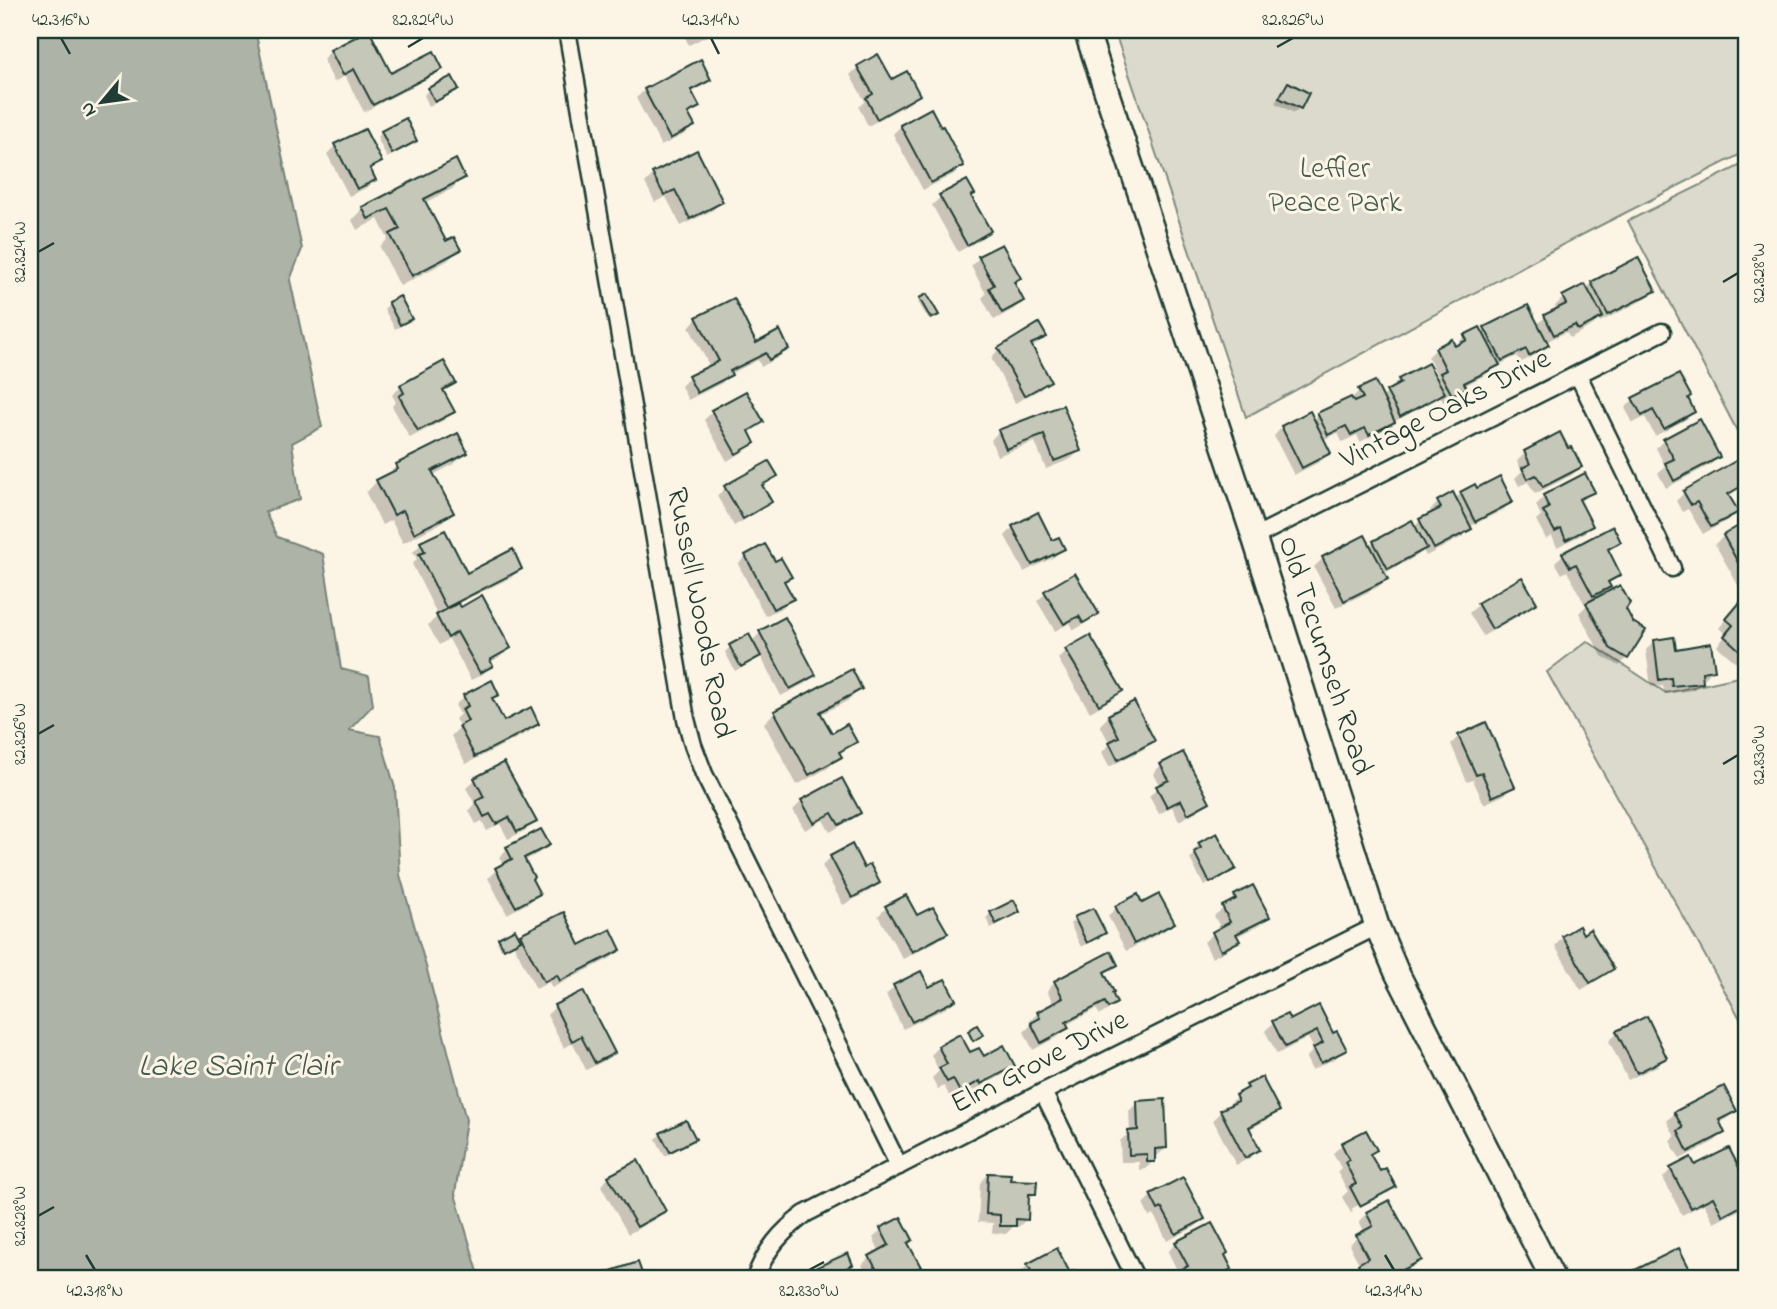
<svg xmlns="http://www.w3.org/2000/svg" width="1777" height="1309" font-family="'Indie Flower',sans-serif">
<rect width="100%" height="100%" fill="#fcf5e5"/>
<filter id="ink" filterUnits="userSpaceOnUse"><feTurbulence type="fractalNoise" baseFrequency=".0143" numOctaves="2"/><feDisplacementMap in="SourceGraphic" scale="14" xChannelSelector="R" yChannelSelector="G"/><feConvolveMatrix kernelMatrix="1 2 1 2 8 2 1 2 1" color-interpolation-filters="sRGB"/></filter>
<g filter="url(#ink)">
<g fill="#dcdacc" stroke="#7e8c80" stroke-width="2">
<polygon points="1114,30 1747,30 1747,151 1564,244 1246,417"/>
<polygon points="1747,162 1747,450 1628,221"/>
<polygon points="1587,641 1666,693 1747,675 1747,1031 1547,672"/>
</g>
<polygon fill="#aeb3a7" stroke="#758479" stroke-width="2" points="30,30 255,30 302,249 290,280 322,427 292,443 300,499 265,512 277,537 323,554 341,669 369,676 373,705 349,730 380,736 395,788 400,875 427,970 466,1120 455,1194 480,1279 30,1279"/>
<g fill="#0003">
<polygon points="681,30 718,30 689,45"/>
<polygon points="331,51 390,75 441,68 432,76 364,112 345,76 334,82 323,59"/>
<polygon points="858,67 891,81 918,95 910,103 868,126 859,107 865,101 850,75"/>
<polygon points="709,79 701,87 691,93 698,106 688,116 693,126 685,134 661,146 636,98 645,90"/>
<polygon points="1288,84 1299,108 1294,113 1275,103 1283,89"/>
<polygon points="429,89 457,89 452,94 429,106 424,95"/>
<polygon points="901,126 962,166 954,174 923,190 893,134"/>
<polygon points="382,132 415,141 410,146 387,158 377,138"/>
<polygon points="335,146 380,162 370,171 374,179 366,188 349,196 327,154"/>
<polygon points="653,175 721,202 713,210 681,226 666,197 655,202 645,183"/>
<polygon points="463,177 452,189 424,203 445,243 459,250 447,261 400,286 380,247 388,239 378,219 357,230 352,220 363,209"/>
<polygon points="970,196 989,231 981,239 958,252 932,205 941,197"/>
<polygon points="979,258 1018,278 1013,284 1022,301 1014,309 994,320 982,298 986,294 971,266"/>
<polygon points="1592,283 1653,290 1645,299 1600,322 1598,320 1593,325 1570,338 1566,332 1546,342 1547,345 1539,353 1520,363 1517,356 1493,368 1489,373 1464,386 1464,387 1456,396 1443,402 1440,396 1434,401 1391,423 1384,430 1360,442 1357,435 1342,442 1338,433 1323,440 1329,453 1321,461 1294,475 1274,436 1282,427 1313,420 1318,415 1352,398 1359,391 1381,398 1392,390 1391,388 1399,380 1435,380 1438,377 1428,357 1436,349 1454,348 1458,346 1457,344 1465,336 1481,333 1485,329 1537,325 1545,317 1557,310 1555,306 1563,298 1586,289"/>
<polygon points="921,300 935,317 929,320 918,302"/>
<polygon points="389,304 410,319 405,324 395,329 384,309"/>
<polygon points="697,318 755,345 787,349 779,357 761,367 758,360 730,374 722,383 688,400 681,386 689,378 710,367 689,327"/>
<polygon points="1045,336 1036,345 1031,347 1049,381 1041,389 1015,403 991,358 999,349"/>
<polygon points="443,364 454,383 443,392 453,411 444,420 410,438 392,406 396,402 392,395 401,387"/>
<polygon points="1633,400 1693,412 1685,420 1655,436 1645,417 1633,423 1625,408"/>
<polygon points="1062,407 1079,451 1071,459 1046,469 1035,442 997,456 991,440 999,431"/>
<polygon points="712,412 762,422 748,433 753,442 745,451 727,461 704,420"/>
<polygon points="1664,440 1718,457 1710,465 1666,488 1658,473 1665,466 1656,448"/>
<polygon points="466,453 454,464 433,475 452,512 441,523 403,543 391,520 382,525 366,493 377,481 387,476 397,466"/>
<polygon points="1525,453 1580,467 1572,475 1535,494 1528,482 1519,486 1515,478 1522,471 1517,461"/>
<polygon points="1739,462 1747,477 1747,482 1741,488 1728,496 1737,511 1728,520 1703,534 1688,509 1682,512 1676,501 1684,493"/>
<polygon points="776,476 762,488 770,502 761,510 734,526 717,496 725,488"/>
<polygon points="1474,487 1476,491 1511,502 1503,510 1469,527 1470,529 1462,537 1426,556 1423,550 1417,556 1383,574 1386,579 1378,587 1336,608 1314,567 1323,558 1370,547 1374,542 1414,527 1420,521 1432,514 1430,510 1439,502 1455,499 1461,493"/>
<polygon points="1592,491 1579,502 1591,525 1583,534 1557,547 1552,536 1546,539 1536,520 1541,516 1536,505 1544,497"/>
<polygon points="1747,523 1747,583 1739,587 1715,544 1724,536"/>
<polygon points="1013,527 1051,543 1063,548 1054,557 1024,572 1005,536"/>
<polygon points="1619,542 1607,552 1619,574 1607,584 1609,587 1597,599 1624,609 1627,658 1619,666 1602,656 1579,613 1592,600 1584,603 1567,571 1562,574 1555,562 1564,554"/>
<polygon points="421,544 466,575 520,568 512,577 457,604 509,648 501,656 489,663 491,666 483,674 471,680 449,639 439,645 428,625 438,616 412,564 417,559 413,552"/>
<polygon points="746,556 774,564 789,577 783,583 791,598 783,607 765,616 738,564"/>
<polygon points="1521,579 1535,602 1527,611 1483,636 1469,613 1478,605"/>
<polygon points="1046,593 1097,613 1088,622 1074,630 1070,623 1055,631 1037,601"/>
<polygon points="1747,595 1747,655 1738,664 1717,646 1727,634 1719,628"/>
<polygon points="760,633 814,675 806,683 781,696 760,655 753,661 735,671 725,652 730,647 751,642"/>
<polygon points="1654,642 1674,651 1713,670 1705,678 1701,679 1701,682 1693,690 1665,694 1663,686 1651,687 1646,650"/>
<polygon points="1066,651 1121,690 1113,699 1090,712 1058,659"/>
<polygon points="491,682 497,694 491,700 504,723 537,723 529,732 466,764 451,736 460,727 455,719 460,714 455,705 464,697"/>
<polygon points="860,689 849,700 820,715 831,735 854,742 839,755 840,756 828,768 797,785 764,723 775,712"/>
<polygon points="1109,716 1153,741 1144,749 1109,767 1102,752 1110,744 1100,725"/>
<polygon points="1459,736 1513,787 1504,795 1484,804 1473,780 1467,782 1451,744"/>
<polygon points="504,764 535,821 526,830 508,839 500,824 487,831 482,821 476,824 469,811 475,804 466,788 475,780"/>
<polygon points="1161,765 1207,802 1199,810 1179,821 1172,807 1159,814 1149,796 1160,786 1153,774"/>
<polygon points="841,780 859,812 851,820 830,832 823,820 805,830 793,810 802,801"/>
<polygon points="548,844 539,853 524,861 530,879 538,894 530,902 507,914 488,878 496,870 504,866 499,857 507,849"/>
<polygon points="1199,844 1234,869 1229,874 1204,886 1190,859 1196,853 1194,850"/>
<polygon points="851,846 863,870 878,883 870,891 843,905 822,866 831,857"/>
<polygon points="1235,896 1268,916 1259,925 1236,937 1238,940 1229,949 1212,958 1204,942 1213,934 1221,929 1214,916 1227,905 1227,904"/>
<polygon points="1141,905 1173,923 1164,931 1126,951 1108,916 1116,908"/>
<polygon points="886,908 916,918 945,933 937,941 903,959 878,916"/>
<polygon points="1092,910 1104,933 1098,938 1081,947 1070,924 1075,919"/>
<polygon points="1018,912 1013,917 991,928 986,918 991,913"/>
<polygon points="521,936 580,947 619,950 611,958 552,988 549,982 536,989 513,943 501,949 497,942 499,940 518,939"/>
<polygon points="1563,937 1611,968 1603,977 1581,990 1555,946"/>
<polygon points="1116,964 1103,975 1115,1003 1107,1011 1100,1015 1096,1009 1066,1025 1067,1028 1059,1036 1033,1050 1024,1032 1031,1025 1030,1021 1038,1013 1054,1005 1047,991 1055,982"/>
<polygon points="894,987 928,989 954,1000 946,1008 903,1029 886,995"/>
<polygon points="555,1007 612,1053 604,1061 586,1070 573,1043 564,1048 547,1015"/>
<polygon points="1290,1022 1333,1035 1345,1049 1336,1058 1312,1070 1306,1058 1314,1049 1308,1038 1277,1054 1265,1031 1273,1023"/>
<polygon points="1617,1033 1665,1058 1657,1066 1628,1080 1609,1041"/>
<polygon points="939,1047 970,1055 1013,1066 1005,1074 973,1091 971,1088 951,1099 944,1086 938,1089 932,1078 939,1071 931,1055"/>
<polygon points="1247,1086 1278,1111 1269,1119 1248,1130 1258,1149 1250,1158 1236,1165 1213,1120 1221,1111 1229,1107 1228,1105"/>
<polygon points="1138,1102 1166,1148 1157,1156 1153,1156 1154,1161 1145,1169 1139,1170 1139,1162 1121,1162 1120,1141 1130,1132 1129,1111"/>
<polygon points="1735,1111 1726,1119 1718,1123 1723,1133 1715,1141 1680,1159 1670,1141 1675,1137 1667,1121 1675,1113"/>
<polygon points="1366,1132 1375,1150 1369,1156 1379,1174 1394,1186 1387,1194 1387,1190 1351,1209 1353,1212 1387,1194 1351,1213 1342,1197 1348,1191 1337,1172 1341,1168 1333,1153 1342,1145"/>
<polygon points="661,1134 694,1139 689,1144 665,1156 656,1139"/>
<polygon points="1694,1167 1745,1184 1747,1183 1747,1206 1714,1223 1704,1204 1682,1215 1663,1178 1671,1169"/>
<polygon points="988,1174 1034,1194 1027,1201 1027,1219 1018,1227 1013,1227 1006,1234 992,1233 993,1223 978,1222 980,1183"/>
<polygon points="609,1177 664,1211 656,1219 628,1234 601,1186"/>
<polygon points="1151,1196 1203,1219 1195,1227 1167,1241 1154,1215 1149,1217 1143,1204"/>
<polygon points="1367,1213 1420,1260 1411,1268 1391,1279 1354,1279 1351,1274 1360,1265 1349,1245 1357,1237 1365,1233 1359,1221"/>
<polygon points="881,1230 907,1244 919,1266 911,1275 902,1279 869,1279 862,1265 870,1257 880,1252 873,1238"/>
<polygon points="1176,1243 1223,1255 1230,1268 1216,1279 1175,1279 1179,1274 1168,1252"/>
<polygon points="851,1265 840,1274 842,1279 801,1279 807,1274"/>
<polygon points="1028,1265 1069,1276 1073,1274 1076,1279 1023,1279 1020,1273"/>
<polygon points="1632,1273 1693,1279 1626,1279"/>
<polygon points="1235,1275 1238,1279 1226,1279"/>
</g>
<g fill="#c5c7b9" stroke="#1f3d34" stroke-width="2">
<polygon points="369,30 391,73 434,51 443,69 373,105 354,69 343,75 330,50"/>
<polygon points="878,54 892,79 907,71 920,95 877,119 866,98 873,94 857,66"/>
<polygon points="701,59 711,80 691,90 700,107 688,113 695,126 670,139 644,89"/>
<polygon points="452,76 459,89 435,102 428,88"/>
<polygon points="1288,82 1309,93 1301,109 1279,98"/>
<polygon points="931,108 941,127 943,126 964,166 931,183 900,125"/>
<polygon points="406,118 417,141 392,154 381,131"/>
<polygon points="365,129 382,162 370,168 376,180 357,189 334,144"/>
<polygon points="697,150 723,202 690,219 675,190 664,195 652,173"/>
<polygon points="456,159 465,178 424,199 446,241 454,237 461,250 412,276 390,234 400,229 389,209 368,219 362,207"/>
<polygon points="967,180 975,194 971,196 991,231 967,245 939,195"/>
<polygon points="1002,244 1021,278 1014,282 1024,301 1002,313 989,288 994,285 978,256"/>
<polygon points="1638,257 1656,291 1608,315 1591,282"/>
<polygon points="1585,284 1603,317 1578,330 1575,325 1554,335 1544,315 1566,304 1562,296"/>
<polygon points="927,294 939,315 931,319 919,298"/>
<polygon points="400,296 412,319 400,325 388,302"/>
<polygon points="734,298 756,343 780,330 789,349 769,360 766,353 730,371 732,375 697,393 688,376 719,361 696,317"/>
<polygon points="1528,305 1549,345 1529,356 1526,349 1502,361 1484,327"/>
<polygon points="1039,323 1047,337 1031,344 1051,381 1024,396 998,348"/>
<polygon points="1480,327 1500,365 1464,383 1467,388 1452,395 1440,373 1446,370 1435,348 1452,339 1455,346 1467,340 1464,335"/>
<polygon points="444,361 456,383 443,390 455,412 418,431 399,396 404,393 400,385"/>
<polygon points="1428,363 1445,393 1400,417 1386,391 1401,383 1398,379"/>
<polygon points="1679,374 1691,396 1688,398 1695,412 1664,429 1653,410 1642,416 1632,398"/>
<polygon points="1375,381 1395,422 1369,435 1365,428 1351,435 1346,426 1328,435 1317,413 1351,397 1354,402 1363,398 1358,389"/>
<polygon points="746,391 764,422 749,431 755,443 736,454 711,410"/>
<polygon points="1063,405 1081,451 1054,461 1044,435 1006,449 998,430"/>
<polygon points="1310,411 1331,453 1302,468 1281,426"/>
<polygon points="1700,419 1720,457 1674,481 1665,463 1674,459 1663,439"/>
<polygon points="1560,432 1568,448 1572,447 1582,467 1543,487 1536,475 1528,479 1522,468 1530,464 1524,451"/>
<polygon points="458,433 468,453 432,471 454,513 414,533 403,510 394,515 376,480 398,469 396,464"/>
<polygon points="1739,459 1747,473 1747,483 1728,494 1739,512 1711,527 1697,502 1691,505 1683,491"/>
<polygon points="769,461 778,476 762,485 772,502 743,519 724,486"/>
<polygon points="1585,473 1595,492 1579,499 1593,526 1566,540 1561,529 1555,532 1543,511 1549,508 1543,495"/>
<polygon points="1500,476 1513,502 1475,522 1460,492 1475,484 1477,488"/>
<polygon points="1453,492 1472,529 1434,549 1419,519 1441,508 1437,501"/>
<polygon points="1038,512 1052,540 1059,537 1065,549 1032,565 1012,526"/>
<polygon points="1412,520 1427,548 1388,569 1373,541"/>
<polygon points="1747,521 1747,579 1723,535"/>
<polygon points="1613,526 1621,542 1608,549 1621,575 1608,582 1611,587 1593,596 1576,564 1570,567 1562,553"/>
<polygon points="445,530 467,573 513,549 522,569 446,608 419,554 425,552 420,542"/>
<polygon points="1365,535 1388,579 1344,601 1322,557"/>
<polygon points="765,544 775,561 781,558 792,577 784,581 794,599 773,609 745,555"/>
<polygon points="1075,573 1099,614 1083,623 1079,616 1064,624 1044,591"/>
<polygon points="1522,577 1537,603 1492,629 1477,603"/>
<polygon points="1620,585 1630,603 1626,609 1633,622 1646,630 1628,659 1610,648 1586,603"/>
<polygon points="1747,594 1747,657 1724,636 1733,625 1726,619"/>
<polygon points="482,595 511,648 490,660 493,666 480,673 457,632 448,638 436,615 458,603 461,607"/>
<polygon points="785,617 816,675 790,689 759,631"/>
<polygon points="749,634 761,656 741,667 729,645"/>
<polygon points="1090,635 1123,691 1099,705 1065,649"/>
<polygon points="1674,637 1676,649 1711,643 1715,670 1702,672 1703,683 1672,686 1671,678 1659,680 1654,640"/>
<polygon points="852,669 862,689 820,712 832,733 847,724 857,742 839,752 842,757 809,775 774,711"/>
<polygon points="492,680 499,695 492,698 504,721 531,707 539,724 475,757 459,726 468,721 462,709 468,706 463,695"/>
<polygon points="1134,701 1155,741 1118,760 1109,742 1119,737 1108,715"/>
<polygon points="1486,722 1515,787 1492,797 1482,773 1476,775 1458,735"/>
<polygon points="1183,752 1210,802 1188,814 1181,800 1167,807 1156,786 1169,780 1160,764"/>
<polygon points="504,762 537,822 517,832 509,817 496,824 490,814 484,817 476,801 484,797 474,778"/>
<polygon points="842,778 861,813 839,825 832,813 814,823 801,800"/>
<polygon points="541,829 550,845 524,858 534,877 532,879 540,894 516,907 495,868 512,859 506,847"/>
<polygon points="1217,833 1236,869 1210,883 1194,852 1201,848 1198,843"/>
<polygon points="852,844 864,868 870,864 880,883 852,898 830,856"/>
<polygon points="1253,885 1270,917 1236,934 1240,941 1221,951 1212,932 1230,922 1222,906 1236,899 1234,895"/>
<polygon points="1138,894 1142,903 1159,894 1175,923 1134,944 1115,906"/>
<polygon points="906,895 917,915 933,907 948,933 912,952 885,906"/>
<polygon points="1014,900 1020,912 996,924 990,912"/>
<polygon points="1093,908 1106,933 1087,943 1074,917"/>
<polygon points="564,912 580,945 611,929 621,950 560,981 557,975 544,982 520,934"/>
<polygon points="1579,926 1583,934 1590,929 1614,969 1590,983 1562,936"/>
<polygon points="515,929 521,940 504,949 498,938"/>
<polygon points="1111,951 1118,965 1104,972 1114,992 1112,993 1117,1003 1108,1008 1105,1002 1066,1022 1069,1028 1041,1043 1031,1023 1040,1018 1037,1012 1063,998 1054,981"/>
<polygon points="921,971 929,987 945,979 956,1000 912,1022 893,985"/>
<polygon points="583,991 615,1053 595,1063 581,1036 572,1041 554,1005"/>
<polygon points="1319,1005 1333,1033 1337,1031 1347,1050 1321,1063 1313,1048 1323,1043 1317,1031 1285,1047 1272,1021 1287,1014 1290,1020"/>
<polygon points="1647,1016 1667,1058 1637,1073 1616,1031"/>
<polygon points="977,1025 983,1035 973,1041 968,1031"/>
<polygon points="960,1034 970,1052 979,1048 984,1056 1004,1045 1015,1066 981,1084 980,1081 960,1092 953,1079 947,1082 939,1068 947,1064 938,1046"/>
<polygon points="1262,1077 1280,1111 1249,1127 1260,1150 1245,1158 1220,1110 1238,1101 1235,1095 1248,1088 1246,1085"/>
<polygon points="1724,1086 1737,1111 1719,1120 1725,1133 1688,1152 1678,1131 1683,1128 1674,1112"/>
<polygon points="1165,1099 1167,1148 1155,1149 1155,1162 1147,1162 1147,1154 1129,1155 1128,1131 1138,1130 1137,1101"/>
<polygon points="686,1120 696,1139 670,1152 660,1133"/>
<polygon points="1366,1130 1377,1150 1370,1154 1380,1171 1386,1168 1396,1187 1360,1206 1350,1187 1356,1184 1345,1162 1349,1159 1341,1143"/>
<polygon points="1729,1148 1746,1181 1747,1181 1747,1203 1723,1216 1713,1197 1691,1208 1670,1168 1691,1157 1695,1165"/>
<polygon points="638,1160 666,1211 637,1227 608,1176"/>
<polygon points="988,1173 1011,1174 1010,1180 1037,1181 1036,1194 1029,1194 1028,1220 1016,1219 1016,1226 1000,1226 1000,1215 986,1214"/>
<polygon points="1183,1177 1205,1219 1176,1234 1162,1208 1158,1210 1150,1194"/>
<polygon points="1389,1200 1422,1260 1386,1279 1366,1279 1358,1264 1368,1258 1356,1235 1373,1226 1366,1212"/>
<polygon points="901,1217 913,1240 908,1243 921,1267 897,1279 882,1279 869,1256 889,1245 880,1228"/>
<polygon points="1212,1223 1228,1253 1225,1255 1232,1269 1211,1279 1187,1279 1182,1269 1188,1266 1175,1242"/>
<polygon points="1057,1248 1070,1273 1074,1271 1078,1279 1042,1279 1040,1277 1036,1279 1027,1264"/>
<polygon points="1679,1248 1695,1279 1635,1279 1631,1272"/>
<polygon points="848,1253 853,1265 840,1271 844,1279 809,1279 806,1272"/>
<polygon points="638,1262 644,1279 607,1279 605,1273"/>
</g>
<g fill="none" stroke-linecap="round" stroke-linejoin="round">
<g stroke="#1f3d34" stroke-width="21">
<g id="minor">
<polyline points="567,30 686,719 693,745 704,774 899,1166"/>
<polyline points="1578,375 1672,568"/>
<polyline points="1254,537 1662,332"/>
<polyline points="1043,1092 1136,1279"/>
<path d="M755,1279C765,1250 781,1232 805,1214L1043,1092L1377,926"/>
</g>
</g>
<g stroke="#1f3d34" stroke-width="28">
<polyline id="secondary" points="1086,30 1254,537 1377,926 1397,973 1553,1279"/>
</g>
<use href="#minor" stroke="#fcf5e5" stroke-width="16"/>
<use href="#secondary" stroke="#fcf5e5" stroke-width="23"/>
</g>
</g>
<path fill="none" stroke="#1f3d34" stroke-width="2.5" d="M61,38L70,54M711,38L719,54M408,47L423,38M1277,47L1293,38M38,252L54,243M1723,282L1738,273M38,734L54,725M1723,764L1738,755M38,1216L54,1207M86,1255L95,1270M1385,1255L1394,1270M809,1270L824,1262"/>
<g text-anchor="middle" dominant-baseline="central" stroke-width="6" stroke-linejoin="round" paint-order="stroke">
<g font-size="30" fill="#455c52" stroke="#fcf5e5">
<text x="1335" y="170">Leffler<tspan x="1335" dy="34">Peace Park</tspan></text>
</g>
<g font-size="30" fill="#1f3d34" stroke="#fcf5e5">
<text transform="translate(1446 410) rotate(-27)">Vintage Oaks Drive</text>
<text transform="translate(699 613) rotate(79)">Russell Woods Road</text>
<text transform="translate(1324 656) rotate(72)">Old Tecumseh Road</text>
<text transform="translate(1040 1063) rotate(-27)">Elm Grove Drive</text>
</g>
<g font-size="32" font-style="italic" fill="#435a51" stroke="#fcf5e5">
<text x="238" y="1067">Lake Saint Clair</text>
</g>
</g>
<rect width="1777" height="1309" fill="none" stroke="#fcf5e5" stroke-width="77"/>
<g transform="translate(102 102) rotate(241)" stroke="#fcf5e5" stroke-width="5" paint-order="stroke">
<path d="M0-5L12 26L0 18L-12 26Z" fill="#1f3d34"/>
<text y="-10" font-size="19" font-weight="bold" text-anchor="middle" fill="#1f3d34">N</text>
</g>
<rect x="38" y="38" width="1700" height="1232" fill="none" stroke="#1f3d34" stroke-width="2.5"/>
<g font-size="18" text-anchor="middle" fill="#1f3d34">
<text x="61" y="25">42.316°N</text>
<text x="423" y="25">82.824°W</text>
<text x="711" y="25">42.314°N</text>
<text x="1293" y="25">82.826°W</text>
<text transform="translate(19 252) rotate(-90)" y="6">82.824°W</text>
<text transform="translate(1758 273) rotate(-90)" y="6">82.828°W</text>
<text transform="translate(19 734) rotate(-90)" y="6">82.826°W</text>
<text transform="translate(1758 755) rotate(-90)" y="6">82.830°W</text>
<text transform="translate(19 1216) rotate(-90)" y="6">82.828°W</text>
<text x="95" y="1296">42.318°N</text>
<text x="809" y="1296">82.830°W</text>
<text x="1394" y="1296">42.314°N</text>
</g>
</svg>
